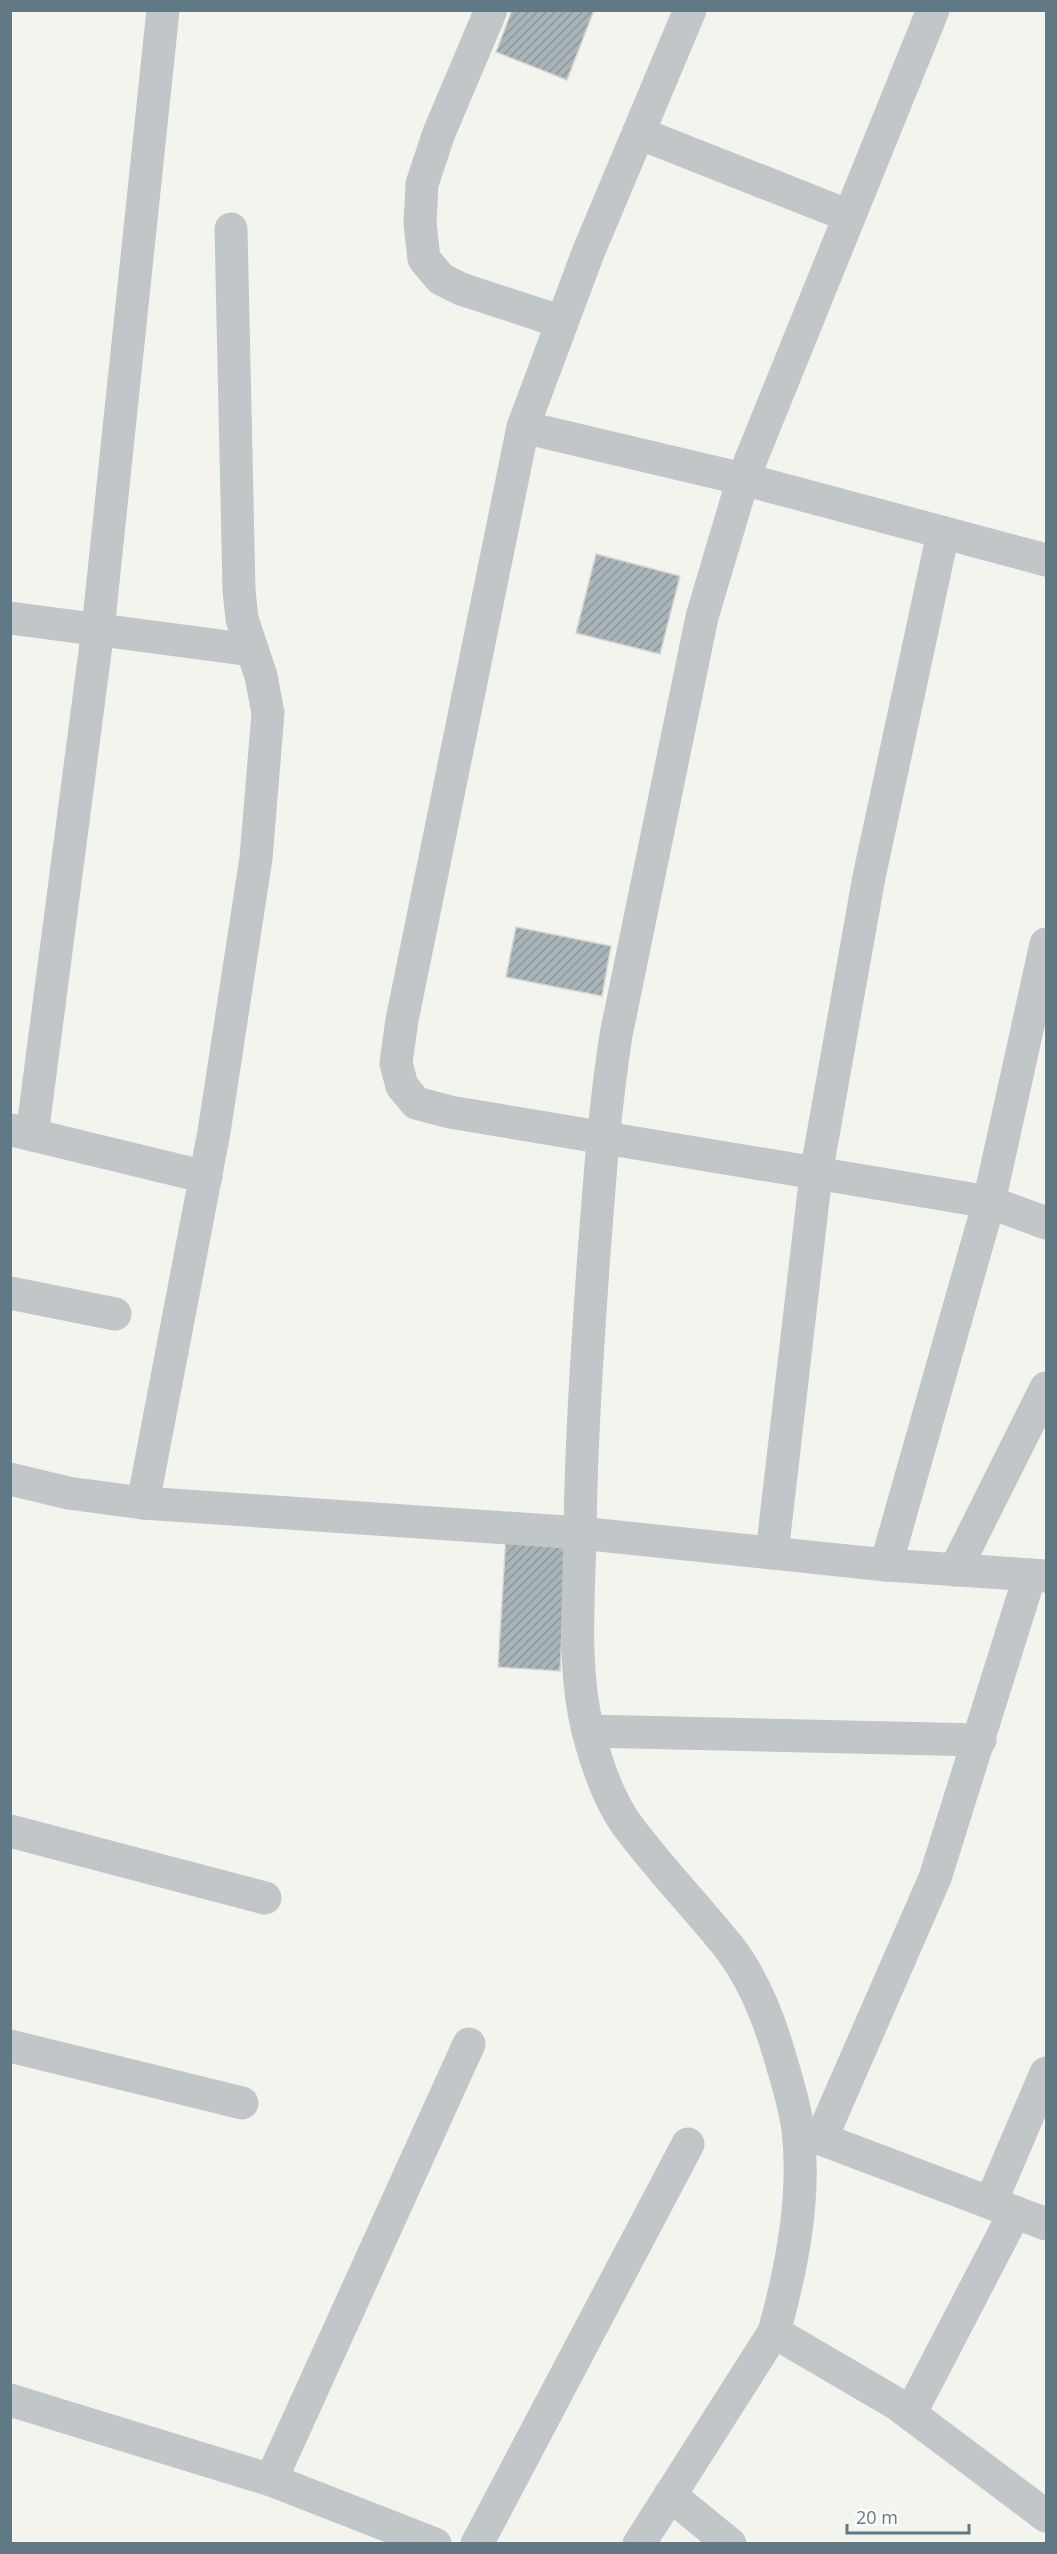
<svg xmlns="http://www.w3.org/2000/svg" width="1057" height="2554" font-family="'Open Sans',sans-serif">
<defs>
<pattern id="building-hatch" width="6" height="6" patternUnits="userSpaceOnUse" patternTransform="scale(1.5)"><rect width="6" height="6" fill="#a9b4b8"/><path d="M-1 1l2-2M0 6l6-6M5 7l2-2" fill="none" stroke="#8d979b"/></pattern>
</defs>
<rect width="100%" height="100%" fill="#f4f4ef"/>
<g fill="url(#building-hatch)" stroke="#d5d5d2" stroke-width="1.5">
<polygon points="512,10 594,10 567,80 496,52"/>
<polygon points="596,554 680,576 660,654 576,633"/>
<polygon points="516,927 611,946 602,996 506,977"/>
<polygon points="506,1536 567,1539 560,1671 498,1667"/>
</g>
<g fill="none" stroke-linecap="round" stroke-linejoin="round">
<g stroke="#c1c6c9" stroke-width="33">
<polyline points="491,10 439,133 422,184 420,223 424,259 441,279 461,289 562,322"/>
<polyline points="690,10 588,253 523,427 402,1020 396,1063 402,1086 416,1103 450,1112 989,1202 1046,1223"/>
<polyline points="639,133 849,216"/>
<polyline points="523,427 743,479 1046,560"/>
<polyline points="10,618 251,650"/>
<polyline points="12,1130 206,1177"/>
<polyline points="32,1135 98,629 163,10"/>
<polyline points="10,1293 115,1314"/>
<polyline points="10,1479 68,1493 143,1503 580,1533 886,1565 1046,1576"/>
<polyline points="143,1503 214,1132 256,858 268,713 261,676 242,619 239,590 231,229"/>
<polyline points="772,1553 816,1174 869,877 943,533"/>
<polyline points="886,1565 989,1202 1046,944"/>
<polyline points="955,1570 1046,1388"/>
<polyline points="588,1731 980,1740"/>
<polyline points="10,1831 265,1898"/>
<polyline points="10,2046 242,2103"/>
<polyline points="800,2131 1046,2224"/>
<polyline points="821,2139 935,1878 1030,1575"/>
<polyline points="991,2202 1046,2073"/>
<polyline points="774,2332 897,2404 1046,2516"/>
<polyline points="10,2400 271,2480 435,2544"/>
<polyline points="910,2414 1015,2212"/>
<polyline points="271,2480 469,2044"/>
<polyline points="670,2495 730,2544"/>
<polyline points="477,2544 688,2144"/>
<path d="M639,2544L774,2332C792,2268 806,2197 798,2130C795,2105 787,2081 780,2057C769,2018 753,1978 728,1946C695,1905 658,1867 627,1825C608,1799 596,1762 588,1731C572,1666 579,1599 580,1533C581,1444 587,1356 593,1267C599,1189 604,1112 616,1035L702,617L743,479L933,10"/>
</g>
</g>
<rect width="1057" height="2554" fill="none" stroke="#607984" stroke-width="24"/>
<path d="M847 2524v9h122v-9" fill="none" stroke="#607984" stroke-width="3"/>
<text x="856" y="2524" font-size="18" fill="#607984" stroke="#ffffff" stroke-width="4.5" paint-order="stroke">20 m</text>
</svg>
